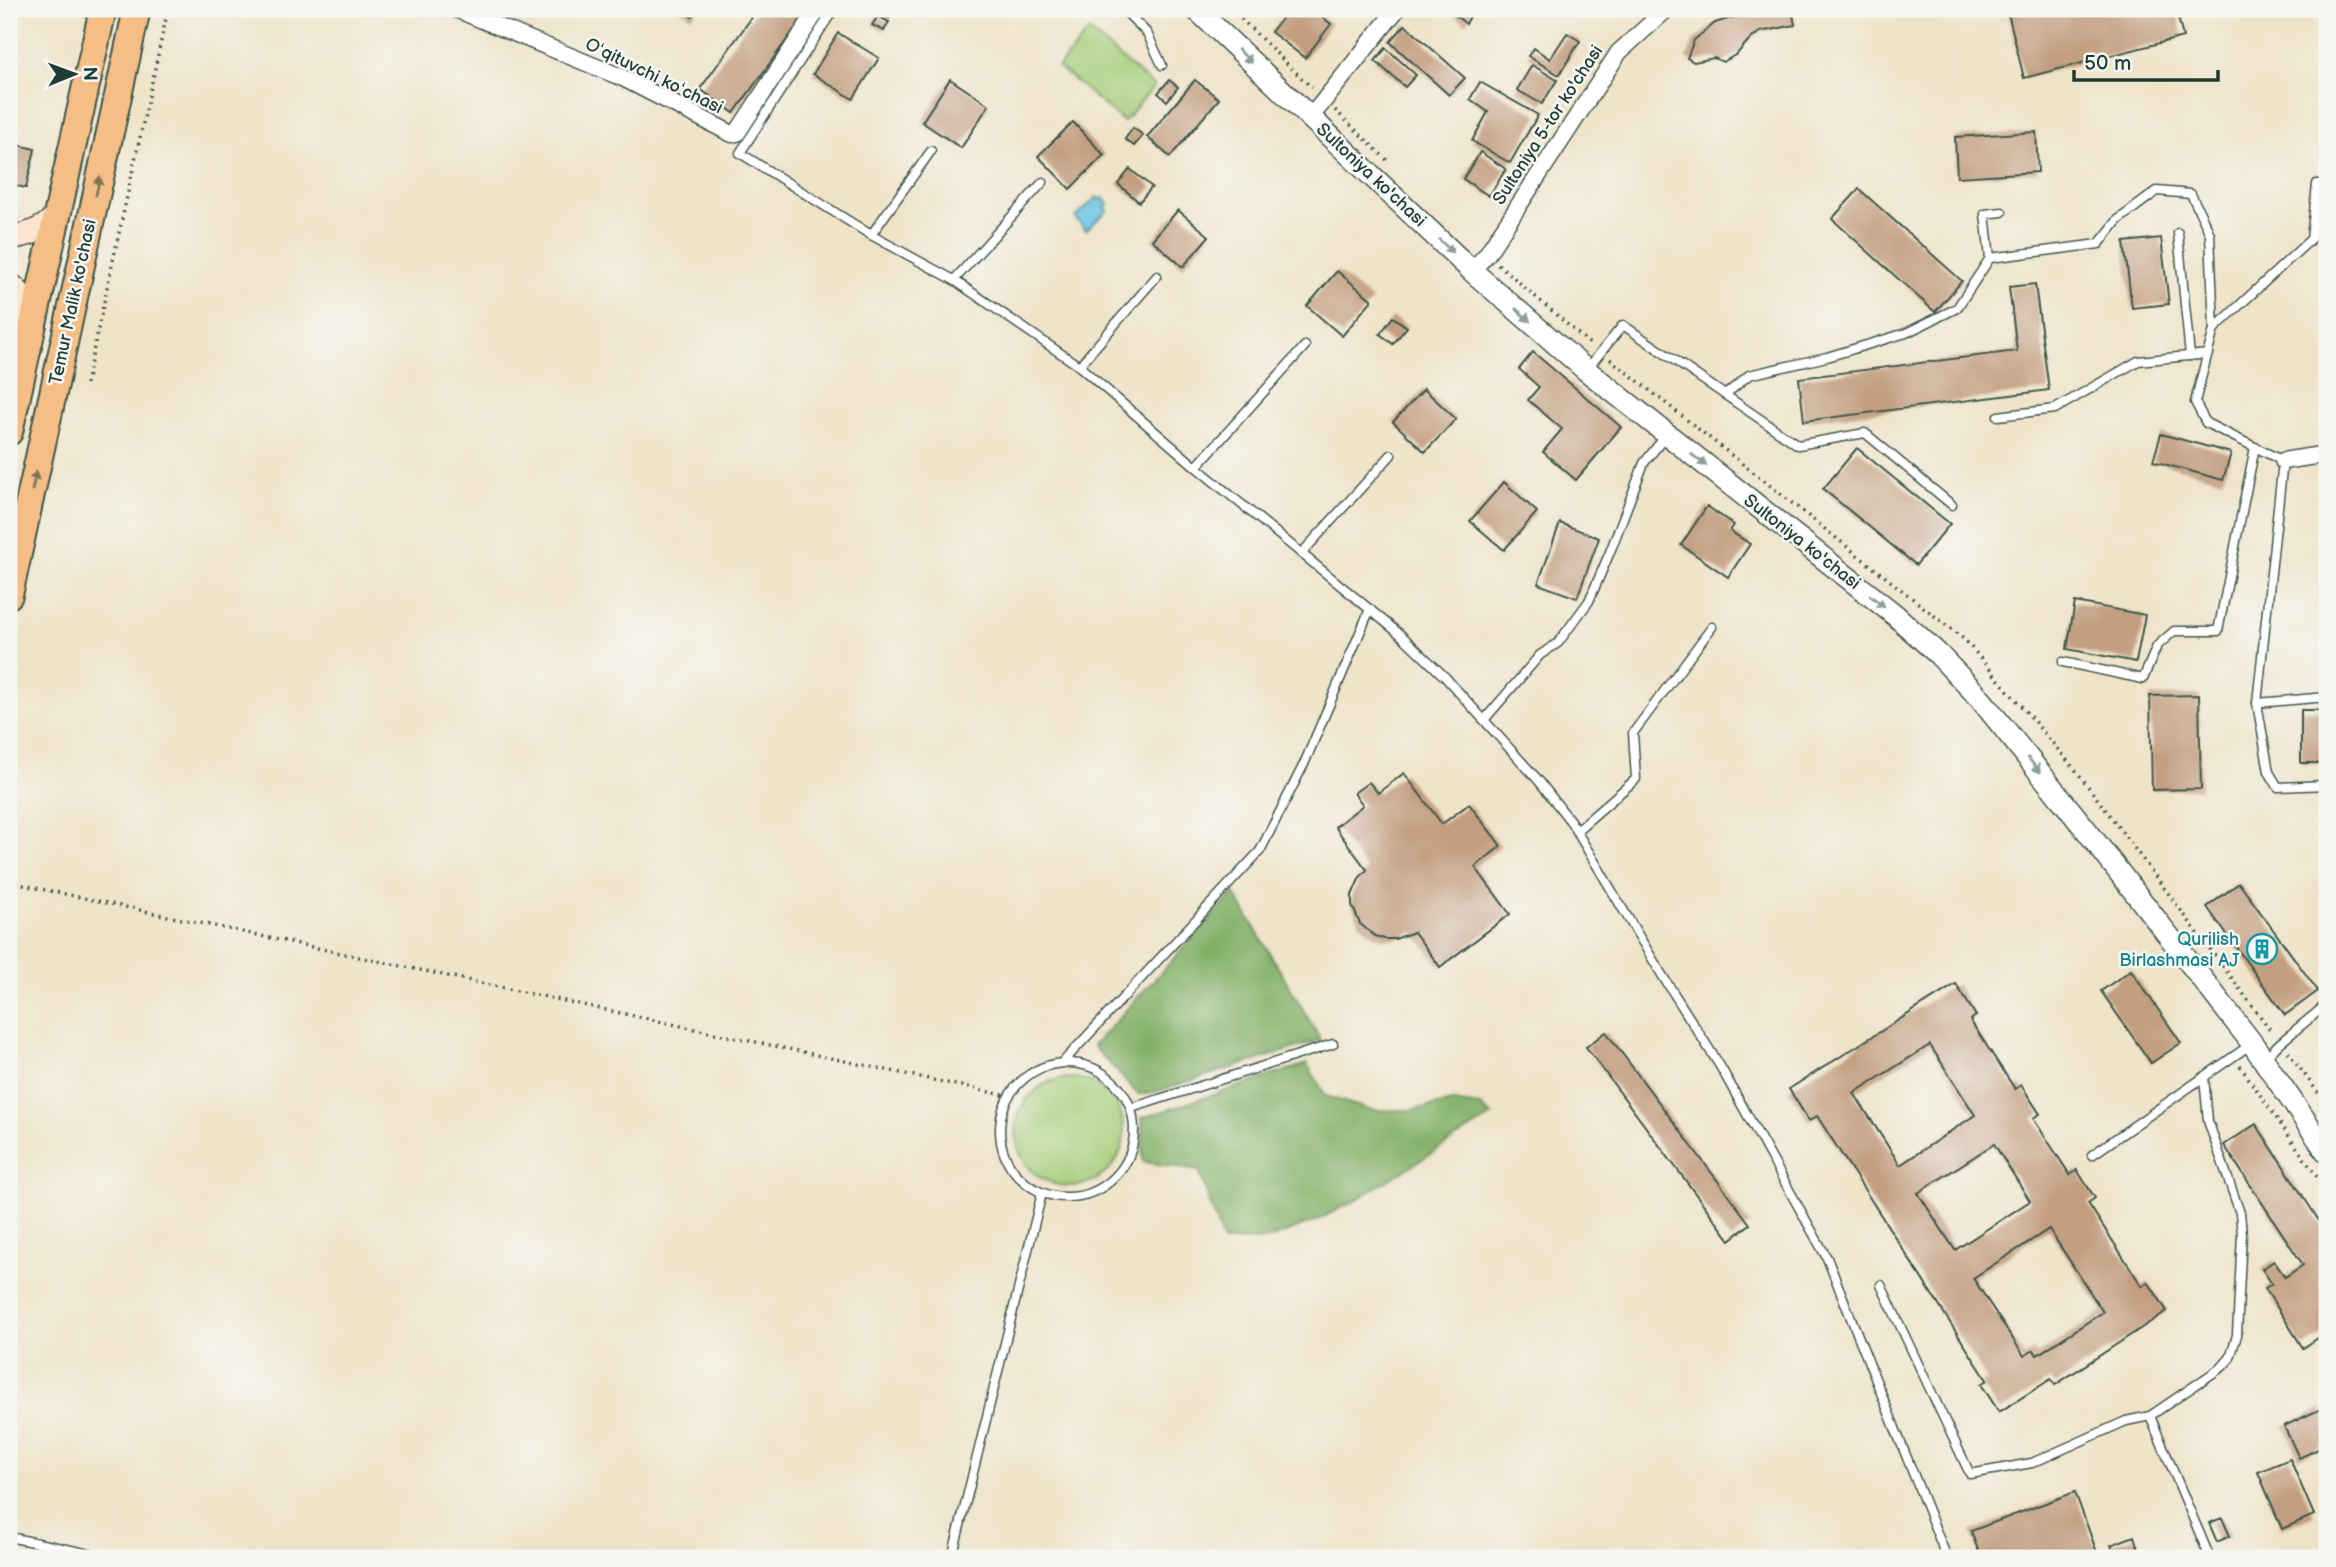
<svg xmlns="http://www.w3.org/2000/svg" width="2336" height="1567" font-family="'Balsamiq Sans',sans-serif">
<rect width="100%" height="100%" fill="#f6f6f2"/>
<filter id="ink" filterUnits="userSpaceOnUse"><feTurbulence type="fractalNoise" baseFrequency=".0143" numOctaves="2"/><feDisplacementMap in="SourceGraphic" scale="14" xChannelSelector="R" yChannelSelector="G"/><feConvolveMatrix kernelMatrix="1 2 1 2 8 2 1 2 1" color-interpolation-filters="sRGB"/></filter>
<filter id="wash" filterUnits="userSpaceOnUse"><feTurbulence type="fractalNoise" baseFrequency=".00686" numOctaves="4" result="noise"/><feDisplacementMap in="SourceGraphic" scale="28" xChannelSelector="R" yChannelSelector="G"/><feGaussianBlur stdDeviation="1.57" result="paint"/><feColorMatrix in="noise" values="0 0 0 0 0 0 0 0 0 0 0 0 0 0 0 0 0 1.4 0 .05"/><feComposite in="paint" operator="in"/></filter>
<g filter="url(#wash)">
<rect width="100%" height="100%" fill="#efe3c8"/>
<g fill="#a4cc77" stroke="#628456" stroke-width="2">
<polygon points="1089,31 1154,86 1124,122 1058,67"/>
<circle cx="1070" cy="1132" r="54"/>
</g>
<g fill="#83b068" stroke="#51764e" stroke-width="2">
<polygon points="1234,893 1321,1040 1148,1094 1138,1094 1093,1046"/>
<polygon points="1307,1064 1326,1096 1370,1110 1410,1110 1453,1102 1480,1106 1492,1116 1351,1203 1313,1222 1269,1239 1223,1242 1199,1170 1143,1162 1142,1118"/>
</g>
<polygon fill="#65c2e3" stroke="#42808c" stroke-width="2" points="1097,197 1100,200 1103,198 1109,204 1105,207 1108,210 1086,230 1075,218"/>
<g id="blocks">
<g fill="#c39e80" fill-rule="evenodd">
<polygon points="679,9 698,9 692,17"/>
<polygon points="758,9 809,9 734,113 700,89"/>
<polygon points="879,9 895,9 889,18 878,11"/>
<polygon points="1289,9 1312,9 1331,24 1305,58 1271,32"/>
<polygon points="1447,9 1471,9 1472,12 1466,24"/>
<polygon points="1760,9 1792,9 1795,25 1760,32 1748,41 1737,54 1723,62 1714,58 1694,62 1687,58 1694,40 1715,23"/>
<polygon points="2007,9 2176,9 2183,37 2024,78"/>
<polygon points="878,16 889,22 884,31 872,25"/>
<polygon points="1405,25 1465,78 1449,95 1390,42"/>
<polygon points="838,33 879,58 853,99 813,74"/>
<polygon points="1567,33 1580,41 1559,75 1528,56 1534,48 1550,59"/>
<polygon points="1386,48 1416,75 1405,87 1375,61"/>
<polygon points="1532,65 1557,80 1542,104 1517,90"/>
<polygon points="950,79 989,105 961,148 922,122"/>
<polygon points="1169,80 1178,87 1167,101 1158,93"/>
<polygon points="1195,80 1219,99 1170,157 1147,137"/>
<polygon points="1480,82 1538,115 1510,163 1472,141 1488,112 1470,99"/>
<polygon points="1073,122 1104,155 1070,189 1038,156"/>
<polygon points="1133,128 1143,135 1134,146 1125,139"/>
<polygon points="2036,132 2038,172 1957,177 1955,137"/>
<polygon points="9,143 35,149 26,188 9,184"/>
<polygon points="1480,152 1506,169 1489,196 1463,179"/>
<polygon points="1130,169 1152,187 1139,202 1118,184"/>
<polygon points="1859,189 1962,281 1935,312 1832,219"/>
<polygon points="1178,210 1209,236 1183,267 1152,240"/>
<polygon points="2161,238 2169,304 2132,308 2124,242"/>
<polygon points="1337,271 1372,300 1342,336 1307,306"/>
<polygon points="2035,284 2049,390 1804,421 1799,378 2017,351 2009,287"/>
<polygon points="1393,317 1407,327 1393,344 1380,334"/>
<polygon points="1533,352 1621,427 1576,480 1543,452 1562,429 1528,400 1539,387 1519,369"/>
<polygon points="1424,389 1456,419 1425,452 1393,422"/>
<polygon points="2161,434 2231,453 2223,480 2153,461"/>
<polygon points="1857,448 1950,524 1916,565 1823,489"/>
<polygon points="1504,482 1537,512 1504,550 1470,521"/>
<polygon points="1707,506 1734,525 1730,531 1750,544 1728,577 1681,545"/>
<polygon points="1560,523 1599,538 1577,598 1538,584"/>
<polygon points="2075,602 2145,615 2136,662 2067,649"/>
<polygon points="2199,695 2201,789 2152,790 2150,696"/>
<rect x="2301" y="710" width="26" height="53"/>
<polygon points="1404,773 1442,824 1469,804 1501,846 1475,867 1510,914 1440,967 1414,932 1395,939 1385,939 1375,936 1360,924 1352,905 1352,895 1360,877 1367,870 1335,827 1363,805 1354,793 1369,782 1378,793"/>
<polygon points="2239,883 2318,991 2285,1015 2207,907"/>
<polygon points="2131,970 2181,1043 2151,1063 2101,991"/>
<path d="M1956,984L1976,1016L1970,1020L2015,1089L2021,1085L2040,1114L2033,1118L2070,1175L2077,1170L2095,1198L2088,1203L2142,1286L2148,1282L2167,1311L2055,1385L2051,1379L1999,1412L1981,1384L1987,1380L1817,1116L1809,1121L1789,1089ZM1930,1045L1975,1115L1900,1165L1854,1093ZM1994,1144L2030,1201L1955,1250L1918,1193ZM2049,1229L2103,1312L2037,1355L2034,1350L2024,1356L1973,1278Z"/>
<polygon points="1606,1032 1750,1224 1730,1240 1586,1047"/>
<polygon points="2256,1124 2327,1233 2327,1332 2303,1348 2265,1288 2272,1284 2262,1269 2274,1261 2285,1277 2303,1265 2224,1145"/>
<polygon points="2321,1409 2327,1424 2327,1445 2299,1458 2284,1426"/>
<polygon points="2290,1459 2314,1515 2282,1529 2258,1472"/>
<polygon points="2075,1492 2099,1558 1981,1558 1971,1531"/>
<polygon points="2222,1518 2230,1536 2217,1542 2209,1523"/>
<polygon points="2134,1536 2141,1558 2116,1558 2111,1545"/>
</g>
</g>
</g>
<g filter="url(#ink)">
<use href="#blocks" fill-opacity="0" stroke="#3e564a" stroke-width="2"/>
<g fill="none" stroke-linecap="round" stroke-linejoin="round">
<g stroke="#3e564a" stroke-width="11">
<g id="service">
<polyline points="834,9 740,153 871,235 954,280 1079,366 1196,467 1401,635 1445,677 1539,781 1571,822 1662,975 1720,1066 1827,1258 1947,1558"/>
<polyline points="1123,9 1147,33 1162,65"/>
<polyline points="2327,184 2317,184 2311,239 2214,329 2195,402 2206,423 2283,461 2257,703 2327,697"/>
<polyline points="2178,233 2190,356"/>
<polyline points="871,235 931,151"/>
<polyline points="1990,258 1985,214 2002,212"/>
<polyline points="954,280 1043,182"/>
<polyline points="1079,366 1157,276"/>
<polyline points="1588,368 1623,325 1798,445 1865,433 1952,505"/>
<polyline points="1725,395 1749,375 1827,357 1906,333 1957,308 1990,258 2099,244 2118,220 2157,191 2191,194 2210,234 2214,329"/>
<polyline points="1998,416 2055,409 2138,361 2208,354"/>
<polyline points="1196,467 1305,346"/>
<polyline points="1301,554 1391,455"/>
<polyline points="2063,662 2143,679 2157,646 2174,631 2218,631 2255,447"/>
<polyline points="2257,703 2269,772 2278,787 2327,785"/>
<polyline points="1485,719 1540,655 1558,643 1589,601 1610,552 1644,463 1667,434"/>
<polyline points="1576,831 1636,779 1633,733 1712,627"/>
<polyline points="2264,1059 2280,1043 2327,1004"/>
<polyline points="1063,1062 1260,851 1304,764 1370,609"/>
<circle cx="1067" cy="1130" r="67"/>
<polyline points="2204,1077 2208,1121 2240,1213 2242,1234 2237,1335 2230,1358 2222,1367 2150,1416 2210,1558"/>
<polyline points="1131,1108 1333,1044"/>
<polyline points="2092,1155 2250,1045"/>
<polyline points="1881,1285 1970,1474 2032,1463 2126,1421 2150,1416"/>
<polyline points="9,1537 109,1558"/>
<polyline points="952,1558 1042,1193"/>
</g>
</g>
<g stroke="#3e564a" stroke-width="19">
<g id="minor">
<polyline points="456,9 623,78 732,134 737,133 818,9"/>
<polyline points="1310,118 1397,9"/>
<polyline points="1472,271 1487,254 1619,52 1667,9"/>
<polyline points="2283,461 2327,454"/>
</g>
</g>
<g stroke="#3e564a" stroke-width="24">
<polyline id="tertiary" points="1196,9 1472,271 1586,370 1895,615 1938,654 1978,696 2087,831 2252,1043 2327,1152"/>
</g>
<g stroke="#3e564a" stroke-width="26">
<g id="secondary">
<path d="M9,237C28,236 44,230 57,215"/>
<path d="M9,284C27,296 27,310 25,330"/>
</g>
</g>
<g stroke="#3e564a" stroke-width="30">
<g id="trunk">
<polyline points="9,432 103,9"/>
<polyline points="9,595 137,9"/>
</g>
</g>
<g stroke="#3e564a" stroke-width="3.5" stroke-dasharray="2 5" stroke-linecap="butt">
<polyline points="1231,9 1312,88"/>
<polyline points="1335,110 1388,161"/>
<polyline points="1498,264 1590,344"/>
<polyline points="1610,359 1965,640 2078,773 2272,1032"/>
<polyline points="86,384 168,9"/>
<polyline points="9,882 1008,1096"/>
<polyline points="2288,1052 2327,1105"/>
<polyline points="2240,1066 2327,1191"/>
</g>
<use href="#service" stroke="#fff" stroke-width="8"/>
<use href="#minor" stroke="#fff" stroke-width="16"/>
<use href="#tertiary" stroke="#fff" stroke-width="21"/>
<use href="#secondary" stroke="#fbe5cf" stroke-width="23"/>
<use href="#trunk" stroke="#f5be86" stroke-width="26"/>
</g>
<defs><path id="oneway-solid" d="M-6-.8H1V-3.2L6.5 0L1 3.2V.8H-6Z" transform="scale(1.75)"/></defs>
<g fill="#8f9e9a">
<use href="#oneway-solid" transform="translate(1245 56) rotate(44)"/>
<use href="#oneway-solid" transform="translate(1446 246) rotate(43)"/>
<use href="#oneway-solid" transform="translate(1523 315) rotate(41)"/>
<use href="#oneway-solid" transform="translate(1699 460) rotate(38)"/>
<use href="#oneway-solid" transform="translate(1877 601) rotate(38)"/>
<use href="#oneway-solid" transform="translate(2034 765) rotate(51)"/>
</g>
<g fill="#7f7759">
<use href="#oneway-solid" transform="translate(98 186) rotate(-78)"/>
<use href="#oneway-solid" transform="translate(34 481) rotate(-78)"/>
</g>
</g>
<defs>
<g id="building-ring" transform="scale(1.575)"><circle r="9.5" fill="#f6f6f2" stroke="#0f9aa8" stroke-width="1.5"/><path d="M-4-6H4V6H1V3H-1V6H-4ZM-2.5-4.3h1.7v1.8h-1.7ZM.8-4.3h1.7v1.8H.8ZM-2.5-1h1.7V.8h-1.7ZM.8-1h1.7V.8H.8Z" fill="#0f9aa8"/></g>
</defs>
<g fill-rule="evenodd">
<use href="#building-ring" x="2262" y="949"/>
</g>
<g text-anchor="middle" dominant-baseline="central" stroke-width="5" stroke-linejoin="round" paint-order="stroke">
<g font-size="18" fill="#1f3d34" stroke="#f6f6f2">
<text transform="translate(654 76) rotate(26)">Oʻqituvchi koʻchasi</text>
<text transform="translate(1548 125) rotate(-57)">Sultoniya 5-tor ko'chasi</text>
<text transform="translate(1371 175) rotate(43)">Sultoniya ko'chasi</text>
<text transform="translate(73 302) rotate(-78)">Temur Malik ko'chasi</text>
<text transform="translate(1802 542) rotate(38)">Sultoniya ko'chasi</text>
</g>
<g font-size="18" fill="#0d838f" stroke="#f6f6f2" text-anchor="end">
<text x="2239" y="939">Qurilish<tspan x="2239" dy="21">Birlashmasi AJ</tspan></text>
</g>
</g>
<rect width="2336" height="1567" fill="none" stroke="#f6f6f2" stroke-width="35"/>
<g transform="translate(74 74) rotate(89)" stroke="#f6f6f2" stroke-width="5" paint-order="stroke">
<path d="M0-5L12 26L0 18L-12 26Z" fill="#1f3d34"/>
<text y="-10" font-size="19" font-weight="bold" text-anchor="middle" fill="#1f3d34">N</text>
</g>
<path d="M2074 70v10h144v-10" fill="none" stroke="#1f3d34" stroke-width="3.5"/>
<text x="2084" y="70" font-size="21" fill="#1f3d34" stroke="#f6f6f2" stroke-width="5" paint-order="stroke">50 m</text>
</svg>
